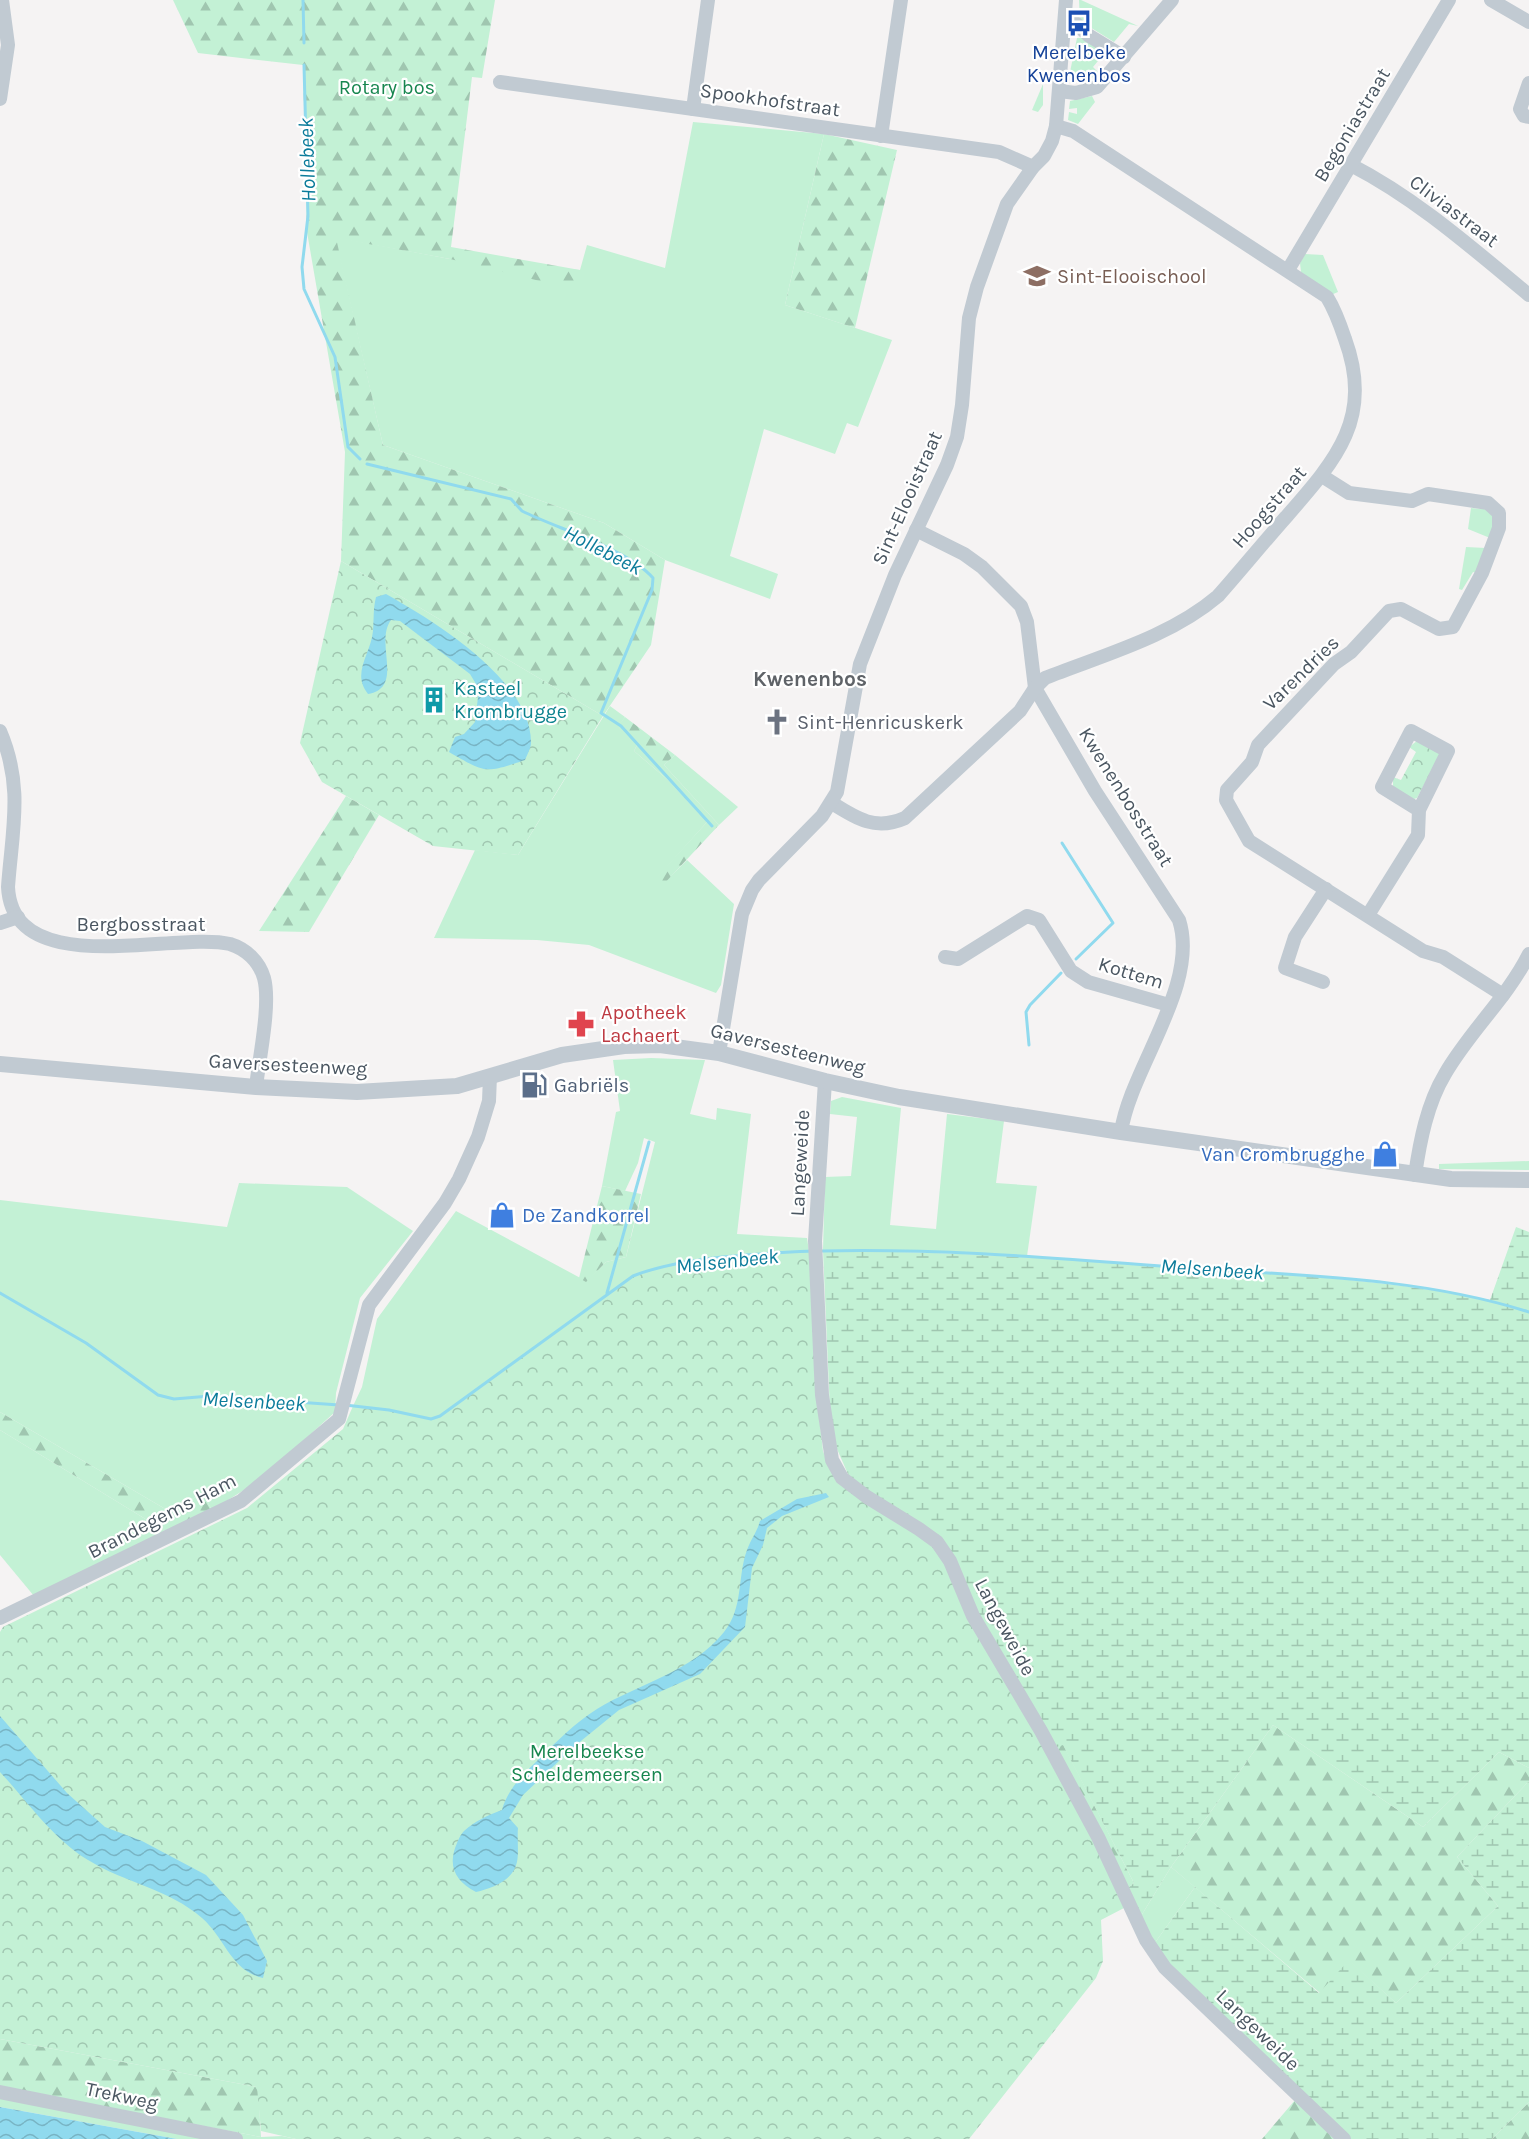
<svg xmlns="http://www.w3.org/2000/svg" width="1529" height="2139" font-family="Karla,sans-serif">
<defs>
<pattern id="forest-firs" width="22" height="20" patternUnits="userSpaceOnUse" patternTransform="scale(1.5)"><rect width="22" height="20" fill="#c3f1d5"/><path d="M5 1l3.5 6h-7zM16 11l3.5 6h-7z" fill="#a0c6b0"/></pattern>
<pattern id="wetland-marsh" width="20" height="14" patternUnits="userSpaceOnUse" patternTransform="scale(1.5)"><rect width="20" height="14" fill="#c3f1d5"/><path d="M1 5h8M5 5V1M11 12h8M15 12V8" fill="none" stroke="#a0c6b0"/></pattern>
<pattern id="park-crowns" width="20" height="18" patternUnits="userSpaceOnUse" patternTransform="scale(1.5)"><rect width="20" height="18" fill="#c3f1d5"/><path d="M2 6a3 3 0 1 1 6 0M12 15a3 3 0 1 1 6 0" fill="none" stroke="#a0c6b0"/></pattern>
<pattern id="water-waves" width="16" height="10" patternUnits="userSpaceOnUse" patternTransform="scale(1.5)"><rect width="16" height="10" fill="#90daee"/><path d="M0 5q4-4 8 0t8 0" fill="none" stroke="#78b4c4"/></pattern>
</defs>
<rect width="100%" height="100%" fill="#f5f3f3"/>
<g fill="#c3f1d5">
<polygon points="1079,0 1081,0 1138,26 1129,24 1114,42 1080,21"/>
<polygon points="1077,38 1084,38 1107,50 1093,67 1100,74 1085,81 1072,80 1070,72"/>
<polygon points="1043,84 1043,105 1038,112 1032,110"/>
<polygon points="1092,96 1095,102 1078,124 1068,120 1069,112 1077,114 1077,108 1069,109 1070,101"/>
<polygon points="693,122 824,134 785,305 892,340 858,427 847,423 835,454 764,429 730,556 778,574 770,599 665,560 604,523 383,445 335,237 450,259 580,270 587,245 665,268"/>
<polygon points="1305,254 1323,255 1338,292 1331,295 1301,272 1300,263"/>
<polygon points="1484,506 1488,508 1496,520 1490,538 1468,529 1471,508 1481,509"/>
<polygon points="1466,547 1486,548 1476,573 1473,572 1462,590 1459,589"/>
<polygon points="610,706 625,717 618,727 638,743 634,751 668,780 707,822 656,879 662,885 687,860 734,904 721,985 716,993 589,945 537,940 434,938 475,850 518,855"/>
<polygon points="675,755 738,807 719,825 664,765"/>
<path d="M651,1058L705,1060L690,1114L716,1120L717,1108L751,1114L737,1234L807,1238L809,1251C755,1255 683,1256 633,1276L440,1416L431,1419L389,1410L353,1406L362,1387L377,1319L456,1211L586,1281L606,1262L626,1257L655,1142L644,1138L638,1163L625,1191L602,1186L616,1112L620,1111L613,1060Z"/>
<polygon points="842,1097 901,1108 890,1225 936,1229 947,1114 1004,1121 996,1183 1037,1186 1027,1256 932,1251 823,1250 825,1177 851,1176 857,1117 830,1114 831,1101"/>
<polygon points="1529,1161 1529,1170 1439,1169 1439,1164"/>
<polygon points="239,1183 347,1187 413,1231 360,1298 336,1393 335,1412 260,1480 212,1510 203,1494 167,1510 0,1412 0,1200 227,1227"/>
<polygon points="0,1430 165,1531 34,1596 0,1555"/>
<polygon points="1171,1867 1195,1887 1154,1944 1141,1916"/>
<polygon points="0,2087 261,2137 282,2136 296,2139 177,2139 0,2107"/>
</g>
<g fill="url(#forest-firs)">
<polygon points="173,0 495,0 482,78 472,77 451,247 580,270 573,289 450,259 336,238 383,445 604,523 665,560 651,645 603,716 341,561 345,452 307,232 303,65 198,53"/>
<polygon points="824,134 897,150 855,328 785,305"/>
<polygon points="625,717 675,755 664,765 719,825 662,886 655,879 707,822 668,780 634,751 638,743 617,727"/>
<polygon points="346,796 379,815 309,932 259,931"/>
<polygon points="602,1186 641,1194 626,1257 606,1262 586,1282 579,1278"/>
<polygon points="0,1412 167,1510 203,1494 212,1510 165,1531 0,1430"/>
<polygon points="1273,1725 1423,1827 1499,1752 1529,1768 1529,1781 1457,1857 1498,1906 1396,2003 1349,1961 1320,1993 1171,1867"/>
<polygon points="1063,1744 1134,1883 1128,1888 1054,1748"/>
<polygon points="0,2039 258,2087 261,2137 0,2087"/>
<polygon points="1301,2093 1350,2139 1262,2139"/>
<polygon points="1529,2102 1529,2139 1492,2139"/>
</g>
<g fill="url(#wetland-marsh)">
<path d="M1516,1227L1529,1232V1768L1499,1752L1423,1827L1273,1725L1171,1867L1141,1916L1128,1888L1134,1883L1063,1745L1054,1748L851,1481L837,1449L830,1411L823,1251C946,1251 1068,1259 1191,1268C1291,1275 1391,1280 1490,1300Z"/>
<polygon points="1529,1781 1529,2102 1492,2139 1350,2139 1162,1957 1154,1944 1195,1887 1319,1993 1349,1960 1396,2003 1498,1906 1457,1857"/>
</g>
<g fill="url(#park-crowns)">
<polygon points="341,561 603,716 518,855 433,846 322,782 300,743"/>
<polygon points="1417,741 1439,753 1439,757 1417,798 1414,799 1393,788 1393,777 1401,780 1416,752 1409,747"/>
<path d="M809,1251L817,1398L823,1451L829,1468L920,1532L940,1554L1095,1840L1124,1908L1101,1920L1103,1961L1096,1978L969,2139H296L261,2131L257,2087L0,2039V1632L3,1627L247,1508L343,1429L353,1406L389,1410L431,1419L440,1416L633,1276C683,1256 755,1255 809,1251Z"/>
</g>
<g fill="url(#water-waves)">
<path d="M386,594C434,621 532,681 531,743C531,748 527,755 525,760C484,774 486,773 449,752L455,737L464,734L475,722L479,689L470,674L400,621L391,620C374,643 405,687 368,694C351,673 371,654 373,631C374,619 373,609 376,597Z"/>
<path d="M826,1493L829,1497L782,1516L767,1528L763,1545L752,1568L745,1627L700,1674L619,1710L576,1745L523,1795L509,1818L518,1828C517,1838 519,1853 517,1862C513,1881 492,1888 476,1892C455,1881 447,1866 457,1843C459,1838 461,1834 464,1831C475,1821 488,1815 502,1810C507,1790 524,1773 539,1759C556,1742 576,1722 597,1709C640,1683 692,1672 724,1632C744,1607 737,1577 747,1550C751,1539 757,1532 760,1521L797,1499Z"/>
<path d="M0,1716L67,1793L105,1827L142,1841L206,1875L243,1915L267,1961L263,1978C231,1971 225,1938 202,1918C169,1889 125,1883 88,1860C53,1839 27,1801 0,1772Z"/>
<polygon points="0,2107 177,2139 0,2139"/>
</g>
<g fill="none" stroke-linecap="round" stroke-linejoin="round">
<g stroke="#90daee" stroke-width="3">
<polyline points="303,0 304,43"/>
<polyline points="304,65 308,216 302,267 304,289 335,357 348,447 360,459"/>
<path d="M367,464L511,499L522,511C558,529 628,549 653,578L652,590L601,713L621,726L712,826"/>
<polyline points="1062,843 1113,923 1076,959"/>
<polyline points="1029,1045 1026,1012 1030,1005 1061,973"/>
<path d="M821,1251C943,1248 1066,1259 1188,1268C1302,1276 1419,1277 1529,1312"/>
<polyline points="0,1293 86,1343 158,1395 174,1399 210,1396 339,1405"/>
<polyline points="607,1293 649,1142"/>
<path d="M345,1405L389,1410L431,1419L440,1416L633,1276C683,1256 757,1254 811,1251"/>
</g>
<g stroke="#c1cad2" stroke-width="14">
<polyline points="1491,0 1529,22"/>
<polyline points="1066,14 1088,35 1124,57"/>
<polyline points="500,82 999,152 1033,167"/>
<polyline points="1529,83 1520,109 1524,116 1529,117"/>
<polyline points="1059,91 1076,93 1097,87 1172,0"/>
<polyline points="0,99 8,45 2,0"/>
<polyline points="693,109 708,0"/>
<polyline points="881,136 901,0"/>
<path d="M1351,165C1417,199 1472,248 1529,295"/>
<polyline points="1288,270 1449,0"/>
<polyline points="1322,476 1349,493 1412,501 1428,494 1488,503 1499,513 1499,528 1482,573 1453,627 1439,629 1401,609 1389,611 1351,652 1334,664 1258,745 1252,762 1227,790 1226,800 1249,841 1423,951 1443,957 1503,995"/>
<path d="M916,530L964,554L982,567L1021,606L1027,622L1035,688L1095,791L1179,920C1200,985 1130,1069 1121,1132"/>
<path d="M0,731C24,787 12,830 8,887C13,982 175,931 230,944C246,949 259,961 264,978C271,1004 259,1059 256,1087"/>
<path d="M832,803C857,819 876,831 905,818L1020,711L1035,688L1045,678C1103,655 1170,637 1218,596C1241,570 1263,543 1286,517C1336,460 1374,418 1345,339C1340,324 1335,310 1327,297L1073,131L1056,126"/>
<polyline points="1368,915 1418,835 1419,810 1448,751 1411,731 1382,787 1419,810"/>
<polyline points="0,923 18,917"/>
<polyline points="945,957 958,959 1027,916 1039,920 1071,971 1088,982 1169,1005"/>
<polyline points="1323,982 1285,968 1295,937 1326,889"/>
<polyline points="719,1053 742,914 752,890 759,880 822,816 837,792 860,664 895,575 947,465 957,437 962,405 969,318 977,287 1007,204 1033,167 1044,156 1052,141 1056,126 1066,0"/>
<polyline points="825,1081 815,1241 822,1395 832,1460 842,1478 867,1497 919,1529 937,1542 950,1561 973,1616 1041,1731 1098,1837 1146,1940 1165,1968 1344,2139"/>
<path d="M1415,1175C1420,1141 1427,1104 1445,1074C1469,1032 1507,998 1529,954"/>
<polyline points="0,1618 241,1501 339,1419 369,1305 445,1203 459,1179 478,1137 489,1101 490,1076"/>
<polyline points="0,2092 236,2139"/>
</g>
<polyline stroke="#c1cad2" stroke-width="16" points="0,1064 256,1087 357,1092 457,1086 562,1055 624,1046 660,1045 719,1053 825,1081 899,1097 1121,1132 1451,1179 1529,1180"/>
</g>
<defs>
<g id="bus-bare" transform="scale(2.07)"><path d="M-5-6H5V4H4V6H2V4H-2V6H-4V4H-5ZM-3.5-4V0h7V-4ZM-3.5 1.2v1.5H-2V1.2ZM2 1.2v1.5H3.5V1.2Z" fill="#1a4fb4" stroke="#fff" stroke-width="2.5" paint-order="stroke"/></g>
<g id="school-bare" transform="scale(2.07)"><path d="M0-5L7-2L0 1L-7-2ZM-4 1L0 2.5L4 1V4Q0 6-4 4Z" fill="#8d6e63" stroke="#fff" stroke-width="2.5" paint-order="stroke"/></g>
<g id="building-bare" transform="scale(2.07)"><path d="M-4-6H4V6H1V3H-1V6H-4ZM-2.5-4.3h1.7v1.8h-1.7ZM.8-4.3h1.7v1.8H.8ZM-2.5-1h1.7V.8h-1.7ZM.8-1h1.7V.8H.8Z" fill="#0f9aa8" stroke="#fff" stroke-width="2.5" paint-order="stroke"/></g>
<g id="church-bare" transform="scale(2.07)"><path d="M-1.2-6h2.4v3.5h3.3v2.4h-3.3V6h-2.4V-.1h-3.3v-2.4h3.3Z" fill="#6b7280" stroke="#fff" stroke-width="2.5" paint-order="stroke"/></g>
<g id="pharmacy-bare" transform="scale(2.07)"><path d="M-2-6h4v4h4v4h-4v4h-4v-4h-4v-4h4Z" fill="#e0444e" stroke="#fff" stroke-width="2.5" paint-order="stroke"/></g>
<g id="fuel-bare" transform="scale(2.07)"><path d="M-5.5-6h7V0h2V4h1.3V-2.5L3-4.5l.8-.8L6-3V5H2.5V1h-1V6h-7ZM-4.2-4.7v3.2H.2V-4.7Z" fill="#5c6f8a" stroke="#fff" stroke-width="2.5" paint-order="stroke"/></g>
<g id="shop-bare" transform="scale(2.07)"><path d="M-5-2.5h2.3a2.7 3.5 0 0 1 5.4 0H5L5.5 6h-11ZM-1.5-2.5h3a1.5 2.3 0 0 0-3 0Z" fill="#3f7fe0" stroke="#fff" stroke-width="2.5" paint-order="stroke"/></g>
</defs>
<g fill-rule="evenodd">
<use href="#bus-bare" x="1079" y="23"/>
<use href="#school-bare" x="1037" y="276"/>
<use href="#building-bare" x="434" y="700"/>
<use href="#church-bare" x="777" y="722"/>
<use href="#pharmacy-bare" x="581" y="1024"/>
<use href="#fuel-bare" x="534" y="1085"/>
<use href="#shop-bare" x="1385" y="1154"/>
<use href="#shop-bare" x="502" y="1215"/>
</g>
<g text-anchor="middle" dominant-baseline="central" stroke-width="4.5" stroke-linejoin="round" paint-order="stroke">
<g font-size="20" fill="#164399" stroke="#fff">
<text x="1079" y="52">Merelbeke<tspan x="1079" dy="23">Kwenenbos</tspan></text>
</g>
<g font-size="20" fill="#17864f" stroke="#fff">
<text x="387" y="87">Rotary bos</text>
<text x="587" y="1751">Merelbeekse<tspan x="587" dy="23">Scheldemeersen</tspan></text>
</g>
<g font-size="20" fill="#4a5661" stroke="#fff">
<text transform="translate(770 100) rotate(8)">Spookhofstraat</text>
<text transform="translate(1352 125) rotate(-59)">Begoniastraat</text>
<text transform="translate(1454 211) rotate(37)">Cliviastraat</text>
<text transform="translate(907 498) rotate(-66)">Sint-Elooistraat</text>
<text transform="translate(1269 507) rotate(-49)">Hoogstraat</text>
<text transform="translate(1301 673) rotate(-44)">Varendries</text>
<text transform="translate(1126 797) rotate(58)">Kwenenbosstraat</text>
<text x="141" y="924">Bergbosstraat</text>
<text transform="translate(1131 973) rotate(17)">Kottem</text>
<text transform="translate(788 1049) rotate(14)">Gaversesteenweg</text>
<text transform="translate(288 1065) rotate(3)">Gaversesteenweg</text>
<text transform="translate(800 1163) rotate(-87)">Langeweide</text>
<text transform="translate(162 1516) rotate(-27)">Brandegems Ham</text>
<text transform="translate(1005 1627) rotate(62)">Langeweide</text>
<text transform="translate(1258 2030) rotate(44)">Langeweide</text>
<text transform="translate(122 2096) rotate(12)">Trekweg</text>
</g>
<g font-size="20" fill="#785e54" stroke="#fff" text-anchor="start">
<text x="1057" y="276">Sint-Elooischool</text>
</g>
<g font-size="20" fill="#0d838f" stroke="#fff" text-anchor="start">
<text x="454" y="688">Kasteel<tspan x="454" dy="23">Krombrugge</tspan></text>
</g>
<g font-size="20" fill="#5b616d" stroke="#fff" text-anchor="start">
<text x="797" y="722">Sint-Henricuskerk</text>
</g>
<g font-size="20" fill="#be3a42" stroke="#fff" text-anchor="start">
<text x="601" y="1012">Apotheek<tspan x="601" dy="23">Lachaert</tspan></text>
</g>
<g font-size="20" fill="#4e5e75" stroke="#fff" text-anchor="start">
<text x="554" y="1085">Gabriëls</text>
</g>
<g font-size="20" fill="#366cbe" stroke="#fff" text-anchor="end">
<text x="1365" y="1154">Van Crombrugghe</text>
<text x="522" y="1215" text-anchor="start">De Zandkorrel</text>
</g>
<g font-size="21" font-style="italic" fill="#0c7c9b" stroke="#fff">
<text transform="translate(307 160) rotate(-92)">Hollebeek</text>
<text transform="translate(603 550) rotate(27)">Hollebeek</text>
<text transform="translate(727 1261) rotate(-6)">Melsenbeek</text>
<text transform="translate(1212 1269) rotate(4)">Melsenbeek</text>
<text transform="translate(254 1401) rotate(3)">Melsenbeek</text>
</g>
<g font-size="21" font-weight="bold" fill="#5f6368" stroke="#fff">
<text x="810" y="679">Kwenenbos</text>
</g>
</g>
</svg>
